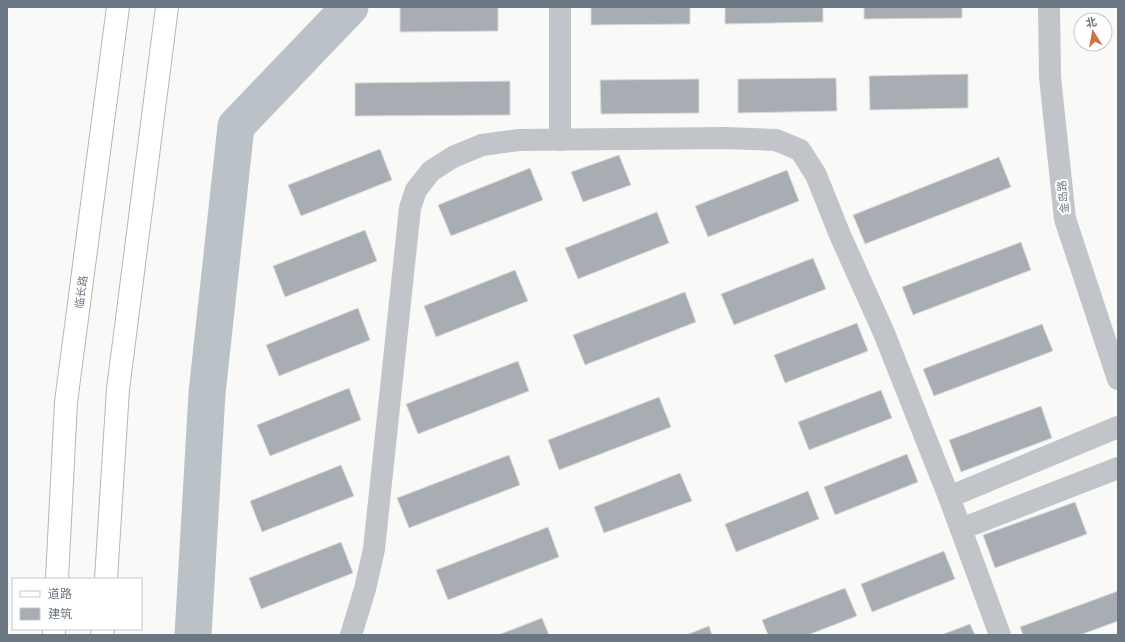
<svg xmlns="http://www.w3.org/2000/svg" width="1125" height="642" font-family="Arial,'Noto Sans SC',sans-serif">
<rect width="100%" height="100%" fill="#f9f9f7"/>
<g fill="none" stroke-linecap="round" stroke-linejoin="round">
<polyline stroke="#bac2c7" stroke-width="37" points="193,635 207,393 236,126 350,7"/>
</g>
<g fill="#a7adb3" stroke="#dbdbd9">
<polygon points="400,7 498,7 498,31 400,32"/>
<polygon points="591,7 690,7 690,24 591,25"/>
<polygon points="725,7 823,7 823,22 725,24"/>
<polygon points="864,7 962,7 962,18 864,19"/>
<polygon points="968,74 968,108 870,110 869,76"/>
<polygon points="836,78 837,111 738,113 738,79"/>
<polygon points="699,79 699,113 601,114 600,80"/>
<polygon points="510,81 510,115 355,116 355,83"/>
<polygon points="380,149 392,180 301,216 288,185"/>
<polygon points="619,155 631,185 583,202 571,172"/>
<polygon points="999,157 1011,187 865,244 853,215"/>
<polygon points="530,168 543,200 451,236 438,205"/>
<polygon points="787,170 799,201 708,237 695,206"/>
<polygon points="657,212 669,243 578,279 565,248"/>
<polygon points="365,230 377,261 285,297 273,266"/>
<polygon points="1021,242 1031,270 913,315 902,287"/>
<polygon points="813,258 826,289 734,325 721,294"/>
<polygon points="515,270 528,301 436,337 424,306"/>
<polygon points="685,292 696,322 585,365 573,335"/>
<polygon points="358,308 370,340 279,376 266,345"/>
<polygon points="857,323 868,351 785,383 774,355"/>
<polygon points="1042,324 1053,351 934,396 923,369"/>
<polygon points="518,361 529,391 418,434 406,404"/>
<polygon points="349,388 361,420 270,456 257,425"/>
<polygon points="881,390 892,418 809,450 798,422"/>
<polygon points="659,397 671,427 559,470 548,440"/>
<polygon points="1041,406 1052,438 961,472 949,440"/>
<polygon points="907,454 918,482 835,515 824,487"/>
<polygon points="509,455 520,485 409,528 397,498"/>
<polygon points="341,465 354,496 262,532 250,501"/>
<polygon points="680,473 692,501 604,533 594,507"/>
<polygon points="808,491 819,519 736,552 725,524"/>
<polygon points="1075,502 1087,534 995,568 983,535"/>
<polygon points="548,527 559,557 448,600 436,570"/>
<polygon points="341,542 353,573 261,609 249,578"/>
<polygon points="944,551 955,579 872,612 861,584"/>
<polygon points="845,588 857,616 808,635 768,635 762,620"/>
<polygon points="1118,591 1118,621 1080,635 1023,635 1020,627"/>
<polygon points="542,618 549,635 498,635"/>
<polygon points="970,624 975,635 941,635"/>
<polygon points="709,626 712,635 686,635"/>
</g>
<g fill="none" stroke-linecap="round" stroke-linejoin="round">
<g stroke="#b3b6ba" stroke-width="24">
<g id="major">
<polyline points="57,579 66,402 118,7"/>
<polyline points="106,579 118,389 167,7"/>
<polyline points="54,635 54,629"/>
<polyline points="102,635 103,629"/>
</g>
</g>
<g stroke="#c1c4c8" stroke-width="22">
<polyline points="1049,7 1050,77 1065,219 1118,379"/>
<polyline points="560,140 560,7"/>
<polyline points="949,497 1118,427"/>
<polyline points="961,529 1118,468"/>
<polyline points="351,635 365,589 374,549 410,208 416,190 431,171 453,157 482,145 519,140 726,138 776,140 800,150 816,175 840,235 884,333 949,497 1000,635"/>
</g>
<use href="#major" stroke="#fff" stroke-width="22"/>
</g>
<g text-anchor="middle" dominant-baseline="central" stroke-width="4" stroke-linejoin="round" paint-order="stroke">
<g font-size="11" fill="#6c7784" stroke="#fff">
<text transform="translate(1063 197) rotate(-96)">金岛路</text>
<text transform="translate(81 292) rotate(-82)">临长路</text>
</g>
</g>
<rect width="1125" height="642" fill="none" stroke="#6c7784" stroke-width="16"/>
<rect x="12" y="578" width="130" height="52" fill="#ffffff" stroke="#c4c9ce"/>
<rect x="20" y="591" width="20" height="6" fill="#ffffff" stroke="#c4c9ce"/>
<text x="48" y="598" font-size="12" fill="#6c7784">道路</text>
<rect x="20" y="608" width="20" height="12" fill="#a7adb3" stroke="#c4c9ce"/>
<text x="48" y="618" font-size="12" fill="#6c7784">建筑</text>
<g transform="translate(1093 32) rotate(349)"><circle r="19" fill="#ffffff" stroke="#c4c9ce"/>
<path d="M0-3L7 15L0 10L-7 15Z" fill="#cf7241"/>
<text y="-6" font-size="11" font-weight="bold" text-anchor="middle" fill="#6c7784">北</text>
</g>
</svg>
